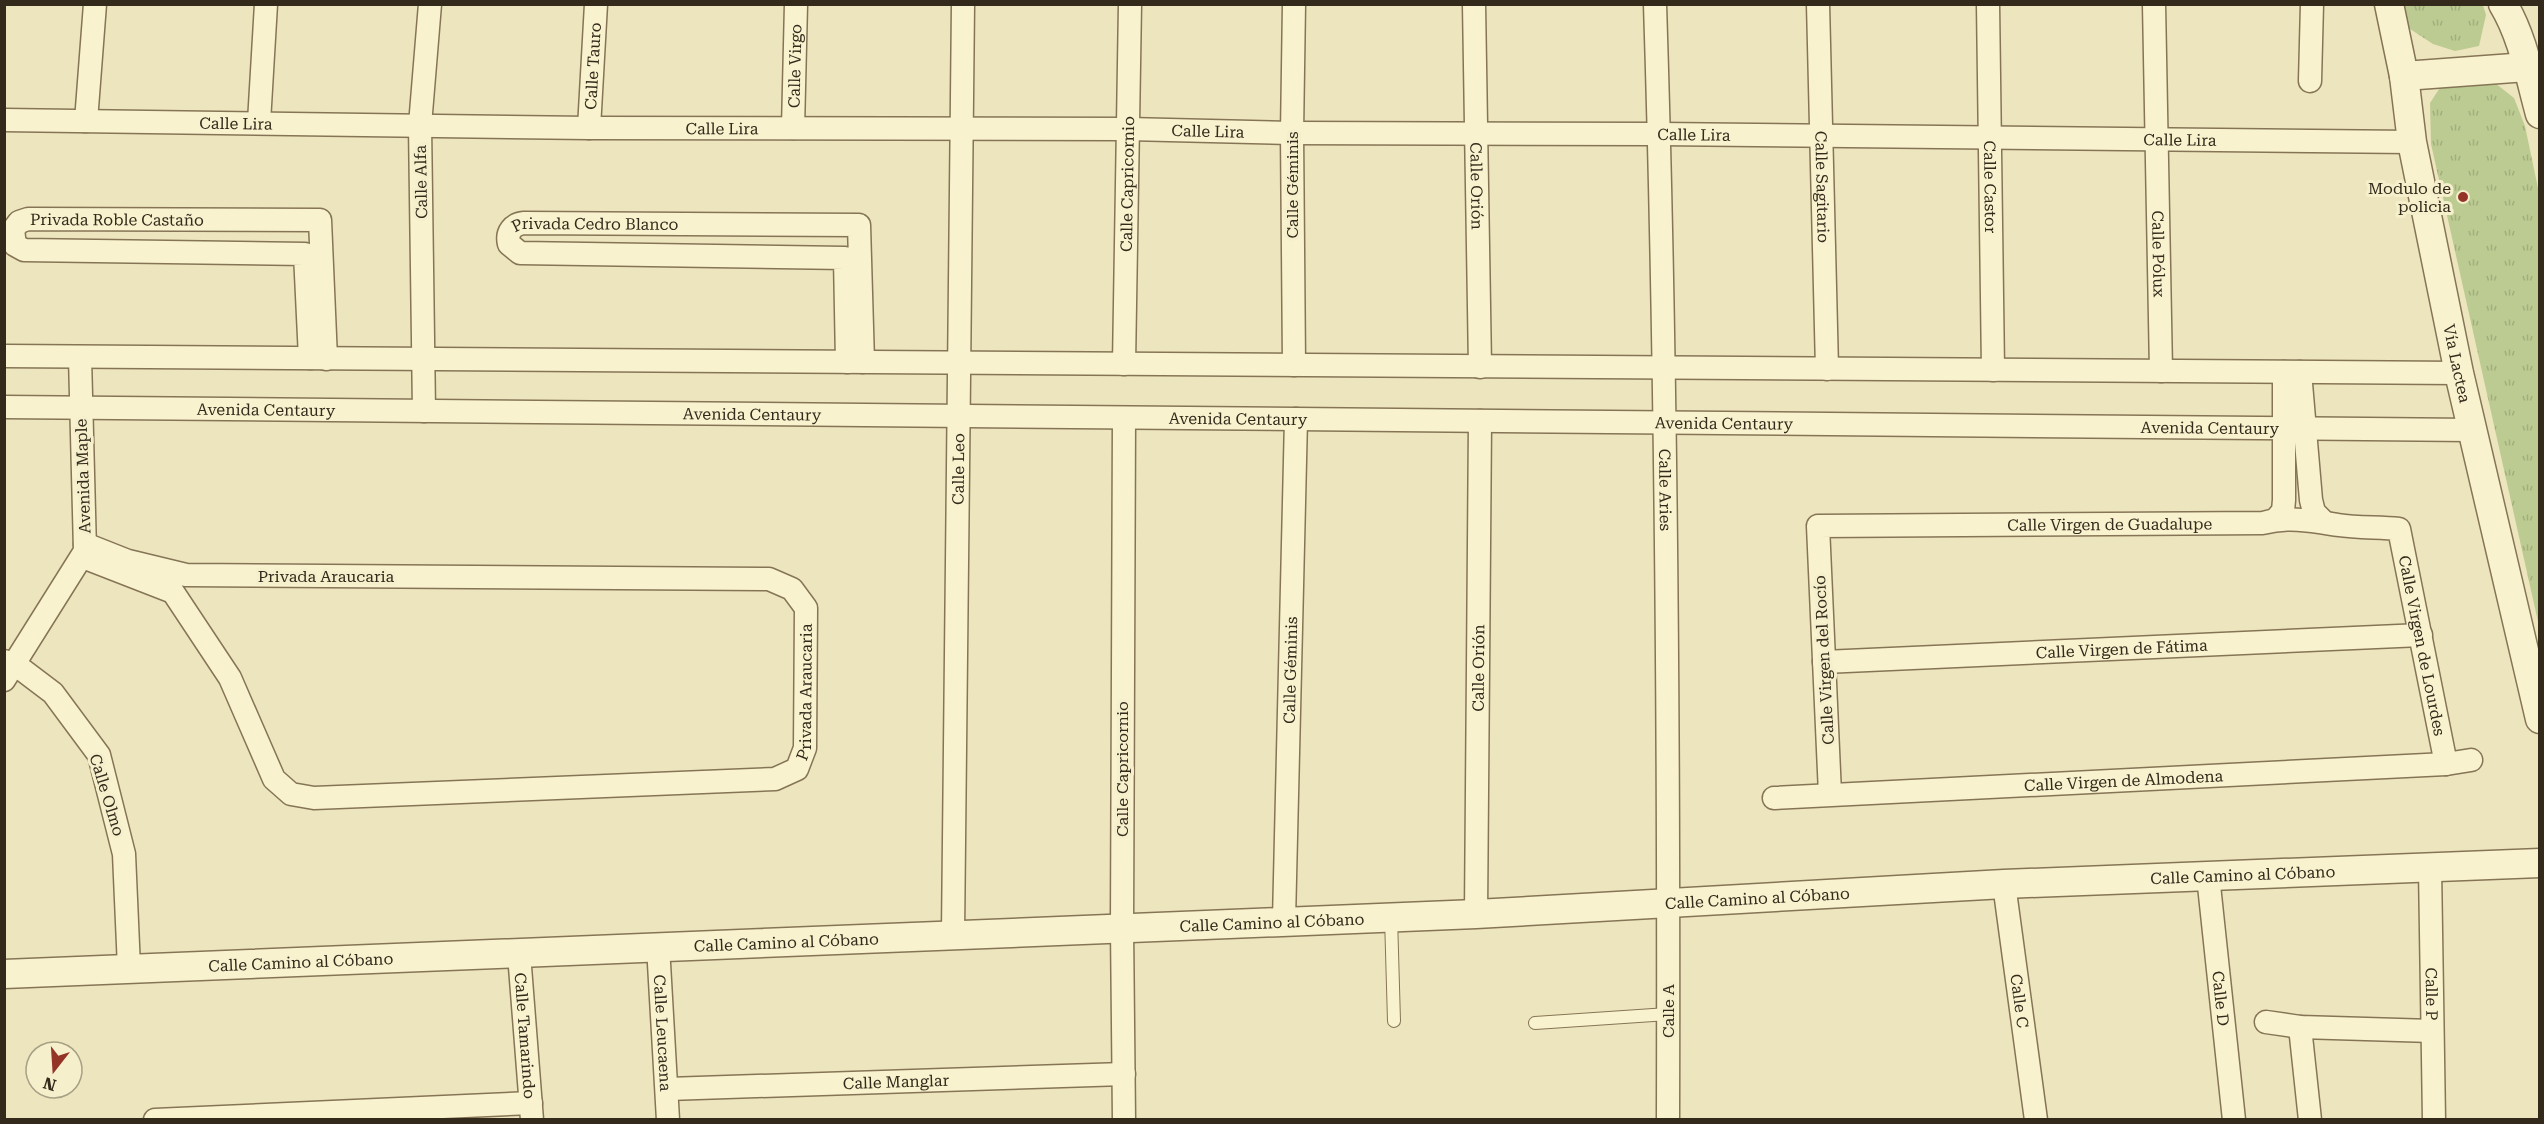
<svg xmlns="http://www.w3.org/2000/svg" width="2544" height="1124" font-family="'Roboto Serif',serif">
<defs>
<pattern id="park-tufts" width="24" height="20" patternUnits="userSpaceOnUse" patternTransform="scale(1.5)"><rect width="24" height="20" fill="#bccb91"/><path d="M3 7l-1-3M5 7V3M7 7l1-3M15 17l-1-3M17 17v-4M19 17l1-3" fill="none" stroke="#a2ae7c"/></pattern>
</defs>
<rect width="100%" height="100%" fill="#ede5bd"/>
<g fill="url(#park-tufts)">
<polygon points="2402,5 2483,5 2486,15 2479,46 2455,51 2433,44 2407,27"/>
<polygon points="2490,79 2514,98 2525,126 2539,193 2539,626 2431,144 2430,103 2441,86"/>
</g>
<g fill="none" stroke-linecap="round" stroke-linejoin="round">
<g stroke="#857556" stroke-width="14">
<g id="service">
<polyline points="1391,917 1394,1021"/>
<polyline points="1535,1023 1668,1014"/>
</g>
</g>
<g stroke="#857556" stroke-width="25">
<g id="minor">
<path id="s1" d="M1474,4L1480,367"/>
<path id="s2" d="M1655,4C1667,376 1669,748 1668,1120"/>
<path id="s3" d="M1818,4L1827,369"/>
<path id="s4" d="M1988,4L1993,370"/>
<path id="s5" d="M2154,4L2161,371"/>
<polyline points="2310,81 2312,4"/>
<path id="s6" d="M4,120L589,128L1128,129L1292,133L1659,134L2412,142"/>
<polyline points="86,121 95,4"/>
<polyline points="259,122 266,4"/>
<path id="s7" d="M589,128L596,4"/>
<path id="s8" d="M793,128L796,4"/>
<polyline points="4,356 2459,373"/>
<path id="s9" d="M310,358L305,254L24,250L15,245L13,230L19,222L28,219L320,220L326,359"/>
<path id="s10" d="M847,362L845,258L520,253L509,244C506,232 513,224 524,223L859,225L863,362"/>
<path id="s11" d="M1124,364L1130,4"/>
<polyline points="1294,365 1292,133 1294,4"/>
<polyline points="2300,372 2311,500 2314,512 2323,521"/>
<path id="s12" d="M4,407L2472,430"/>
<polyline points="424,411 420,125 430,4"/>
<polyline points="1124,418 1122,928 1124,1120"/>
<polyline points="2276,519 2283,511 2284,500 2284,372"/>
<path id="s13" d="M83,557L173,592L230,678L274,779L291,794L314,798L775,779L797,769L805,748L806,608L792,589L769,579L186,575L128,561L85,544"/>
<polyline points="4,661 16,665 53,693 99,755 124,854 129,968"/>
<path id="s14" d="M1824,662L2421,635"/>
<polyline points="4,680 85,551 80,357"/>
<path id="s15" d="M1830,794L1818,526L2263,523C2288,516 2313,521 2338,525C2358,528 2379,527 2399,529L2446,764"/>
<path id="s16" d="M1774,798L2446,764L2471,760"/>
<path id="s17" d="M2430,868L2434,1120"/>
<path id="s18" d="M2208,876L2234,1120"/>
<path id="s19" d="M2004,884L2036,1120"/>
<path id="s20" d="M1476,914L1480,421"/>
<path id="s21" d="M1284,920L1296,419"/>
<path id="s22" d="M953,934L963,4"/>
<path id="s23" d="M658,946L668,1120"/>
<path id="s24" d="M519,954L532,1120"/>
<polyline points="2266,1022 2300,1027 2432,1031"/>
<polyline points="2300,1027 2310,1120"/>
<path id="s25" d="M668,1089L1124,1074"/>
<polyline points="155,1120 531,1103"/>
</g>
</g>
<g stroke="#857556" stroke-width="31">
<g id="tertiary">
<path id="s26" d="M2389,4L2404,76L2412,142L2459,373L2540,719"/>
<path d="M2503,4C2523,37 2530,78 2540,114"/>
<polyline points="2404,76 2527,67"/>
<path id="s27" d="M4,974L1476,914L2004,884L2540,863"/>
</g>
</g>
<use href="#service" stroke="#f9f2cf" stroke-width="12"/>
<use href="#minor" stroke="#f9f2cf" stroke-width="22"/>
<use href="#tertiary" stroke="#f9f2cf" stroke-width="28"/>
</g>
<circle fill="#943426" stroke="#f5efcc" stroke-width="2" cx="2463" cy="197" r="6"/>
<g text-anchor="middle" dominant-baseline="central" stroke-width="6" stroke-linejoin="round" paint-order="stroke">
<g font-size="16" fill="#342a1b" stroke="#f5efcc">
<text stroke="none"><textPath href="#s7" startOffset="62">Calle Tauro</textPath></text>
<text stroke="none"><textPath href="#s8" startOffset="62">Calle Virgo</textPath></text>
<text stroke="none"><textPath href="#s6" startOffset="232">Calle Lira</textPath></text>
<text stroke="none"><textPath href="#s6" startOffset="718">Calle Lira</textPath></text>
<text stroke="none"><textPath href="#s6" startOffset="1204">Calle Lira</textPath></text>
<text stroke="none"><textPath href="#s6" startOffset="1690">Calle Lira</textPath></text>
<text stroke="none"><textPath href="#s6" startOffset="2176">Calle Lira</textPath></text>
<text transform="translate(421 182) rotate(-91)">Calle Alfa</text>
<text stroke="none"><textPath href="#s11" startOffset="180">Calle Capricornio</textPath></text>
<text transform="translate(1292 185) rotate(-90)">Calle Géminis</text>
<text stroke="none"><textPath href="#s1" startOffset="182">Calle Orión</textPath></text>
<text stroke="none"><textPath href="#s3" startOffset="183">Calle Sagitario</textPath></text>
<text stroke="none"><textPath href="#s4" startOffset="183">Calle Castor</textPath></text>
<text stroke="none"><textPath href="#s9" startOffset="519">Privada Roble Castaño</textPath></text>
<text stroke="none"><textPath href="#s10" startOffset="544">Privada Cedro Blanco</textPath></text>
<text stroke="none"><textPath href="#s5" startOffset="250">Calle Pólux</textPath></text>
<text stroke="none"><textPath href="#s26" startOffset="366">Vía Lactea</textPath></text>
<text stroke="none"><textPath href="#s12" startOffset="262">Avenida Centaury</textPath></text>
<text stroke="none"><textPath href="#s12" startOffset="748">Avenida Centaury</textPath></text>
<text stroke="none"><textPath href="#s12" startOffset="1234">Avenida Centaury</textPath></text>
<text stroke="none"><textPath href="#s12" startOffset="1720">Avenida Centaury</textPath></text>
<text stroke="none"><textPath href="#s12" startOffset="2206">Avenida Centaury</textPath></text>
<text stroke="none"><textPath href="#s22" startOffset="465">Calle Leo</textPath></text>
<text transform="translate(83 476) rotate(-92)">Avenida Maple</text>
<text stroke="none"><textPath href="#s2" startOffset="486">Calle Aries</textPath></text>
<text stroke="none"><textPath href="#s15" startOffset="560">Calle Virgen de Guadalupe</textPath></text>
<text x="326" y="576">Privada Araucaria</text>
<text stroke="none"><textPath href="#s15" startOffset="969">Calle Virgen de Lourdes</textPath></text>
<text stroke="none"><textPath href="#s14" startOffset="298">Calle Virgen de Fátima</textPath></text>
<text transform="translate(1824 660) rotate(-93)">Calle Virgen del Rocío</text>
<text stroke="none"><textPath href="#s20" startOffset="246">Calle Orión</textPath></text>
<text stroke="none"><textPath href="#s21" startOffset="250">Calle Géminis</textPath></text>
<text stroke="none"><textPath href="#s13" startOffset="920">Privada Araucaria</textPath></text>
<text transform="translate(1122 769) rotate(-90)">Calle Capricornio</text>
<text stroke="none"><textPath href="#s16" startOffset="350">Calle Virgen de Almodena</textPath></text>
<text transform="translate(107 795) rotate(73)">Calle Olmo</text>
<text stroke="none"><textPath href="#s27" startOffset="2241">Calle Camino al Cóbano</textPath></text>
<text stroke="none"><textPath href="#s27" startOffset="1755">Calle Camino al Cóbano</textPath></text>
<text stroke="none"><textPath href="#s27" startOffset="1269">Calle Camino al Cóbano</textPath></text>
<text stroke="none"><textPath href="#s27" startOffset="783">Calle Camino al Cóbano</textPath></text>
<text stroke="none"><textPath href="#s27" startOffset="297">Calle Camino al Cóbano</textPath></text>
<text stroke="none"><textPath href="#s17" startOffset="126">Calle P</textPath></text>
<text stroke="none"><textPath href="#s18" startOffset="123">Calle D</textPath></text>
<text stroke="none"><textPath href="#s19" startOffset="118">Calle C</textPath></text>
<text transform="translate(1668 1011) rotate(-90)">Calle A</text>
<text stroke="none"><textPath href="#s23" startOffset="87">Calle Leucaena</textPath></text>
<text stroke="none"><textPath href="#s24" startOffset="82">Calle Tamarindo</textPath></text>
<text stroke="none"><textPath href="#s25" startOffset="228">Calle Manglar</textPath></text>
</g>
<g font-size="16" fill="#342a1b" stroke="#f5efcc" text-anchor="end">
<text x="2451" y="188">Modulo de<tspan x="2451" dy="18">policia</tspan></text>
</g>
</g>
<rect width="2544" height="1124" fill="none" stroke="#342a1b" stroke-width="12"/>
<g transform="translate(54 1070) rotate(197)"><circle r="28" fill="#f5efcc" stroke="#a8a085" stroke-width="1.5"/>
<path d="M0-4.5L10 22L0 15L-10 22Z" fill="#943426"/>
<text y="-9" font-size="16" font-weight="bold" text-anchor="middle" fill="#342a1b">N</text>
</g>
</svg>
